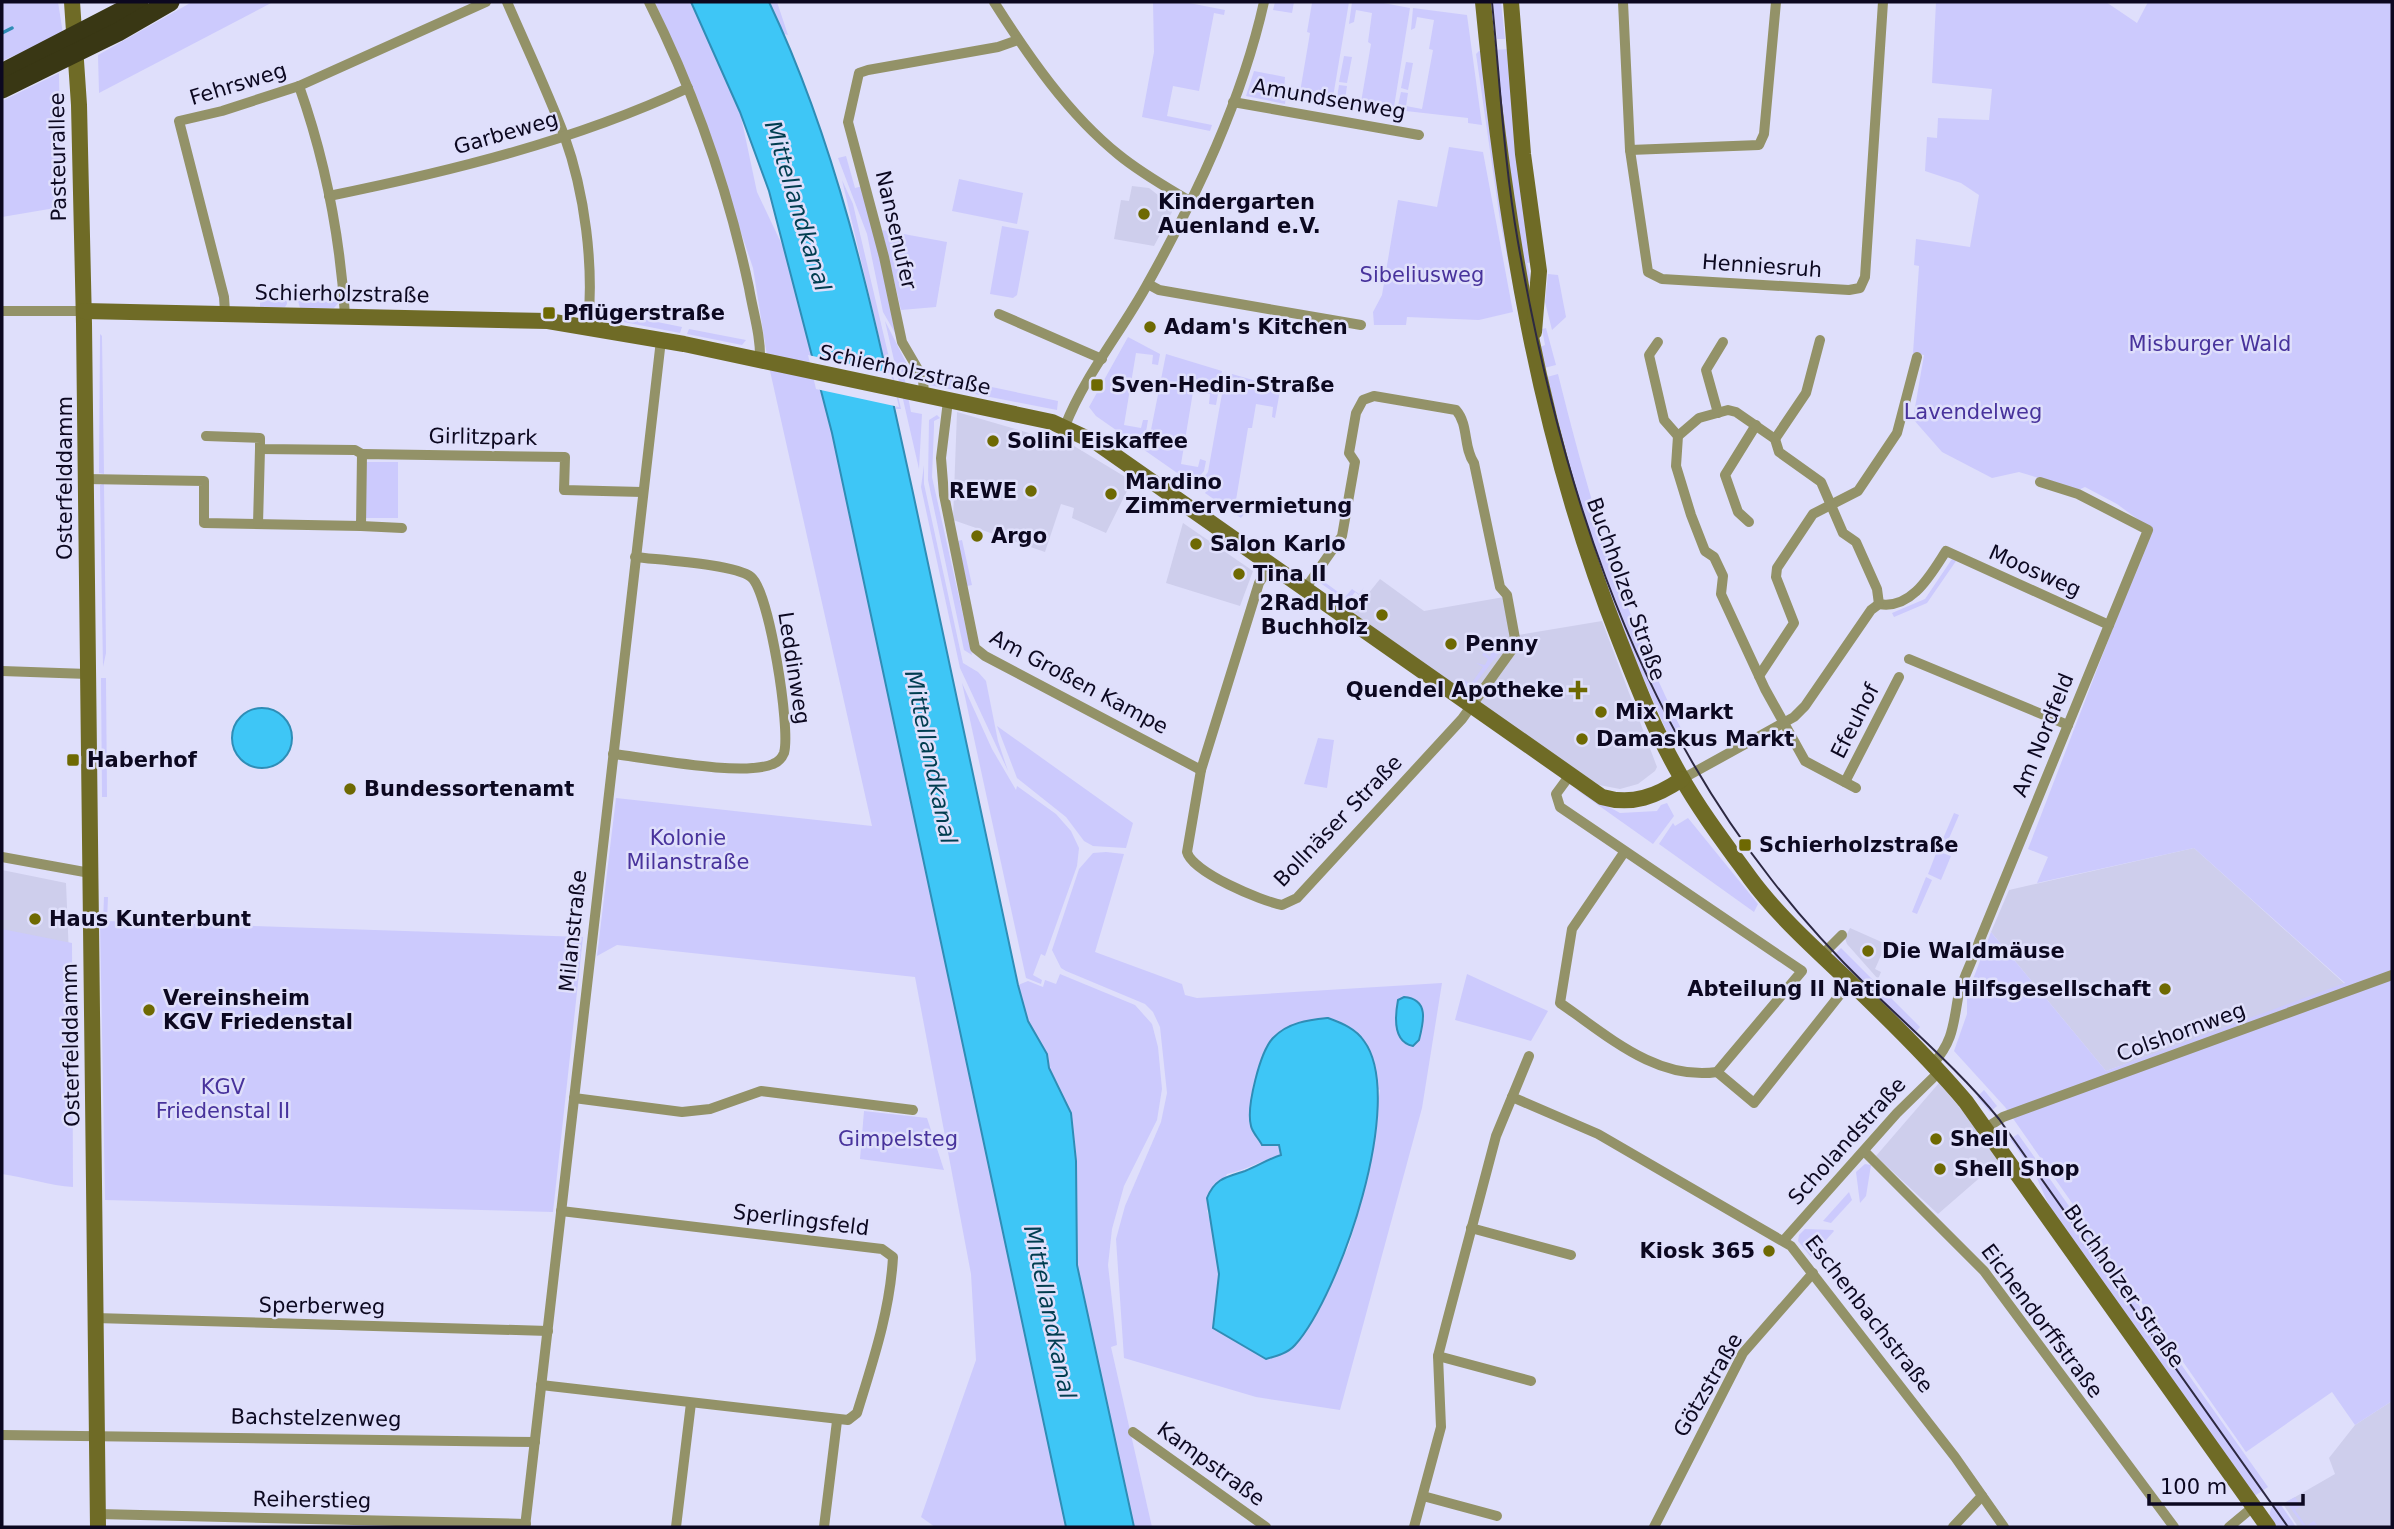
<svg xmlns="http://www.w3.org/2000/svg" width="2394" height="1529" font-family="'DejaVu Sans',sans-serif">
<rect width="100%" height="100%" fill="#dfdffb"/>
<g fill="#ceceec">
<polygon points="1132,186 1149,188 1172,206 1172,212 1154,246 1114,239 1121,200 1129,201"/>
<polygon points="957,412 1074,446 1132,481 1106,533 1072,518 1074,508 1061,504 1045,552 953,520"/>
<polygon points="1183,523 1253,571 1240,606 1166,583"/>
<polygon points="1380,579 1424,611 1504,597 1512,636 1602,621 1657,767 1655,771 1638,784 1620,789 1599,785 1351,615"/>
<polygon points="2194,848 2345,984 2106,1071 1991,932 2009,890"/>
<polygon points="2,870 66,883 69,956 2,950"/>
<polygon points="1850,928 1886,944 1875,969 1881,972 1878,979 1847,944 1845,938"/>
<polygon points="1939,1083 1976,1127 1999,1161 1938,1214 1876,1156"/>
<polygon points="2392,1401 2392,1527 2298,1527 2283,1504 2335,1474 2329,1458 2355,1425"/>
</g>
<g fill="#cccafd" fill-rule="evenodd">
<polygon points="2,2 58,2 63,34 2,61"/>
<polygon points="192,2 273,2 99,93 98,55"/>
<polygon points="655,2 691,2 740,112 757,192 785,251 832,433 1066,1527 935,1527 921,1517 976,1360 971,1274 915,977 617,945 597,956 616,798 872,826 768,362 753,268 692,87"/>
<polygon points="769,2 777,2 788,35 784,34"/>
<polygon points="1153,2 1184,2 1225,10 1224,15 1214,13 1199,91 1173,86 1167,116 1212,125 1210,131 1142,117 1154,52"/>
<polygon points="1275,2 1294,2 1292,13 1273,10"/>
<polygon points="1305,2 1349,2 1332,103 1286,94 1285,104 1246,96 1254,71 1285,77 1284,90 1300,92 1310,33 1307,32 1312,3"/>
<polygon points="1352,2 1378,2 1410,8 1393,113 1336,104 1339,85 1347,86 1345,100 1361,102 1371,44 1368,42 1372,13 1356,10 1354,22 1349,24"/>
<polygon points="1493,2 1501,2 1505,39 1497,39"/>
<polygon points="1936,2 2106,2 2137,23 2148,2 2392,2 2392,1401 2355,1425 2332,1392 2246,1452 2005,1107 1954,1051 1967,1014 1967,995 1991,932 2106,1071 2345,983 2194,848 2037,883 2048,857 2028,849 2151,529 2117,504 2085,487 2078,490 2019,472 1992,478 1942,452 1913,419 1924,355 1913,353 1919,266 1914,265 1916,239 1970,247 1979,195 1961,183 1925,171 1927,137 1937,138 1938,118 1989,120 1992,89 1932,83"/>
<polygon points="1413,8 1467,15 1482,125 1468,123 1468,118 1397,110 1401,92 1408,93 1406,106 1422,109 1433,50 1429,49 1434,20 1417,17 1415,28 1411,30"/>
<polygon points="1511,49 1534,262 1527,263 1532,283 1524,284 1493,50"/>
<polygon points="1479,51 1482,51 1519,316 1500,220 1476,54"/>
<polygon points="1344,56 1352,57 1347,83 1339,82"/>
<polygon points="1406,62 1413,63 1408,90 1401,88"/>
<polygon points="59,73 61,207 2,217 2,101"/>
<polygon points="1449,147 1483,152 1513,312 1479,320 1407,317 1406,325 1374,325 1373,312 1382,295 1398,200 1437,207"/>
<polygon points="846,156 855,188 863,186 898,338 883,312 867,234 838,158"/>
<polygon points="959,179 1023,193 1017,224 952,211"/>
<polygon points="842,180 853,204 901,409 896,409"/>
<polygon points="1002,226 1029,231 1017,295 1013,298 990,294"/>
<polygon points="882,230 947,242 936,307 901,310"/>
<polygon points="1548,274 1558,275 1566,317 1552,330 1545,302"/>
<polygon points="260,300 287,301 287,304 285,307 260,308"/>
<polygon points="298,301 339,302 334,308 300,308"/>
<polygon points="593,309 682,327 680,333 593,316"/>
<polygon points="885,321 913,376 904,376 911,412 922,414 919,469"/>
<polygon points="1546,328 1556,365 1544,368 1540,347 1545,345 1542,329"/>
<polygon points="689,329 746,340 742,345 687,334"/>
<polygon points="100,334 102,336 104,474 99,473"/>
<polygon points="1128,337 1160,354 1158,365 1152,364 1153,355 1136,353 1124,425 1141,428 1143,420 1148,420 1146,432 1136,444 1096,416 1089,407"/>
<polygon points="1166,354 1222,371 1216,405 1209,404 1210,394 1193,392 1181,464 1198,467 1200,459 1206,461 1204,471 1193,484 1140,447 1150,435"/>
<polygon points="1232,374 1277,387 1280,391 1275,418 1272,417 1273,407 1256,404 1252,428 1248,428 1236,500 1253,503 1241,518 1205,493 1210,486 1202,480 1208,472 1225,377"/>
<path d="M1558,374C1591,507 1624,617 1687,740L1673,746L1626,639L1587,532L1547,377Z"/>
<polygon points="939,376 1058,401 1057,410 929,385 927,377"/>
<polygon points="937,415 940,418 934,421 934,427 932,477 972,655 964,650 928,480 929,420"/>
<rect x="366" y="462" width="32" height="56"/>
<polygon points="924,465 924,484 963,663 978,672 986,681 998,741 1008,771 960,668 921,487"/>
<polygon points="104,483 106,653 103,667 100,485"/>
<polygon points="962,540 972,585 967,586 958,541"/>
<polygon points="1952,559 1956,561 1927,603 1894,617 1892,613 1925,599"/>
<polygon points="1323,571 1327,574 1323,581 1345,597 1352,589 1359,594 1364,587 1359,595 1355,592 1347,602 1319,582"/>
<polygon points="1493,645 1503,648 1471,689 1462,683 1464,680 1471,684 1483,667 1476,663 1485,665 1488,659 1482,655 1484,652 1490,657"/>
<polygon points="101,678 106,678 107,797 102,797"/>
<polygon points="962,683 992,749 1016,790 1017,786 1056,814 1071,831 1079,848 1077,866 1045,956 1041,954 1033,975 1042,980 1041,984 1026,978"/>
<polygon points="997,726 1133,823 1126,848 1093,846 1084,841 1066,817 1017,778"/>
<polygon points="1318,738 1334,740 1327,788 1304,784"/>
<polygon points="1574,788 1620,813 1657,811 1661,805 1667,803 1674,816 1653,844"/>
<polygon points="1954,813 1959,815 1944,850 1939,848"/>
<polygon points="1688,818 1758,904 1754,912 1659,844 1673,823 1675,826"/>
<polygon points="1937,851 1951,856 1941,880 1928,874"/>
<path d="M1106,852L1124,854L1095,952L1182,984L1185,995L1197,998L1442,983L1422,1108L1340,1410L1256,1397L1124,1358L1116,1239L1125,1206L1161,1122L1167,1093L1160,1027L1153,1012L1145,1004L1066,971L1061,968L1052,950L1079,869L1093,853ZM1272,1039L1380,1090L1360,1206L1349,1245L1324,1299L1294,1346L1267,1359L1213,1328C1220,1289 1221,1249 1207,1211L1227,1174C1247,1170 1262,1160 1281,1155L1279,1144L1251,1127V1097Z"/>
<polygon points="1926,877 1932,880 1917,914 1912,912"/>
<polygon points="104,897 108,897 107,921 583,937 553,1212 105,1200 100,921 103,921"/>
<path d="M2,929L72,943L73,1187C51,1186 25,1177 2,1174Z"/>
<polygon points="1841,948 1920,1027 1913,1035 1833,956"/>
<polygon points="1060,974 1135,1005 1152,1024 1158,1047 1162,1089 1157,1120 1124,1186 1112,1229 1108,1265 1117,1345 1111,1347 1152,1527 1134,1527 1077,1265 1076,1161 1071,1113 1049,1068 1047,1054 1028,1021 1018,985 1028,981 1043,987 1045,980 1056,984"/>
<polygon points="1467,974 1548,1011 1531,1041 1455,1020"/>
<polygon points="1984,1090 1997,1106 1990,1112 1977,1097"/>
<polygon points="864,1111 927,1118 944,1170 860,1159"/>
<polygon points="2018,1134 2268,1487 2253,1497 2052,1212 2035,1174 2010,1139"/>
<polygon points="1865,1164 1871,1165 1866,1196 1860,1203 1856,1172"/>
<polygon points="1849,1192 1852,1200 1831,1223 1823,1221"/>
<polygon points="1805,1229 1833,1230 1834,1231 1811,1257 1798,1241 1799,1235"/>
<polygon points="2295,1497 2301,1506 2295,1510 2306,1526 2314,1521 2317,1525 2304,1527 2286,1502"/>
<polygon points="2279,1502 2296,1527 2276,1527 2269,1517 2271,1508"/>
</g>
<g fill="#3ec6f6" stroke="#2f8db6" stroke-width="2">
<path d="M691,2H769C843,158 876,326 913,493C948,657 983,821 1018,985L1028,1021L1047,1054L1049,1068L1071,1113L1076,1161L1077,1265L1134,1527H1066L832,433L769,191L740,112Z"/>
<circle cx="262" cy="738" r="30"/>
<path d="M1404,997C1429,999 1424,1021 1419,1040L1413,1046C1392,1042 1395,1016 1398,1000Z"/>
<path d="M1328,1018C1342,1023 1356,1029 1364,1041C1407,1099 1340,1295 1295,1345C1288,1353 1277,1356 1266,1359L1213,1328L1219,1274L1207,1198C1215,1178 1227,1177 1245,1171C1258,1166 1268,1159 1281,1155L1279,1145H1262C1259,1139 1252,1132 1251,1126C1246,1107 1260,1052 1273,1038C1288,1022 1309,1020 1328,1018Z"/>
</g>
<polygon fill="#dfdffb" points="808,355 891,373 899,407 816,389"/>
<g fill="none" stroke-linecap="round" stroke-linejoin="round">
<polyline stroke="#2f8db6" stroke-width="3.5" points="2,33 12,28"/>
<g stroke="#939268" stroke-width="10">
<path d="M507,2C526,46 547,90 564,135C585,193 594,265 588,326"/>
<path d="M649,2C694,92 728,189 749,288C753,312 761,336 760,361"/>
<path d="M994,2C1029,57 1068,114 1119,155C1141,173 1166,187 1191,202"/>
<polyline points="1623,2 1630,150 1648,272 1662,279 1849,290 1860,288 1865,277 1883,2"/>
<path d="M299,86C325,159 340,237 345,315"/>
<polyline points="1233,102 1419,135"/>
<polyline points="1630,150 1759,145 1764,134 1776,2"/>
<path d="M329,196C452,171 574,141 688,88"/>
<polyline points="1148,284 1159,290 1361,325"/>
<polyline points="2,311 84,311"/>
<polyline points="225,312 224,297 179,121 222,111 299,86 486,2"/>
<polyline points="999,314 1102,359"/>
<polyline points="1658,342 1649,355 1664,420 1678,436"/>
<polyline points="924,396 923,378 902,342 884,257 848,122 859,73 868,70 998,47 1018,40"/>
<polyline points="948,401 941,458 944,495 975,648 985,656 1201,770"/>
<polyline points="1718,413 1706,370 1723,342"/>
<path d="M1065,426C1085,375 1122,331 1148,283C1197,195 1242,100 1264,2"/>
<polyline points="206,436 260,438 260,449 355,450 362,454"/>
<polyline points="1775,439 1806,393 1820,340"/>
<polyline points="86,479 204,481 204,523 361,526 362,454 565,457 564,490 642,492"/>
<polyline points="1749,522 1738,512 1725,475 1756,425"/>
<polyline points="258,524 260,449"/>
<polyline points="361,526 402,528"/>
<path d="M1271,565L1259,583L1201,770L1187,852C1192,872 1261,901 1282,905L1297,898L1462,719L1516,644L1507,595L1500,587L1474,463C1463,447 1469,425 1456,410L1374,396L1363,400L1356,413L1349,453L1355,462L1342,536L1305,589"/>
<path d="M1879,604C1912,610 1931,574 1946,551L2109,625"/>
<polyline points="1909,659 2068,725"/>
<polyline points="2,671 88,674"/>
<polyline points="1759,676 1794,623 1776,577 1777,568 1813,514 1858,491 1897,433 1917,357"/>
<path d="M613,754C649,758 743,777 773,764C778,762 782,758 784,753C791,729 769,591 751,577C735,564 659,560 635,557"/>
<path d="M1570,775L1556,794L1560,807L1802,971L1717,1072C1656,1081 1607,1035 1560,1003L1572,929L1625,851"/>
<polyline points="1682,779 1794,717 1805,706 1871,610 1879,604"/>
<polyline points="1845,782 1899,677"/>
<polyline points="1856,788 1805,761 1765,689 1721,594 1723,576 1714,557 1705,551 1691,515 1676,466 1678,436 1699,418 1728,410 1736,412 1775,439 1779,452 1821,482 1843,533 1856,542 1877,589 1879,604"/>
<polyline points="2,857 90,873"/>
<polyline points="1822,955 1842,935"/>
<path d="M1933,1064C1953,1041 1953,1026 1958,998C1962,979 1973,960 1979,942L2148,530L2078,494L2040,482"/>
<polyline points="1717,1072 1754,1103 1850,982"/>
<polyline points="1512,1097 1598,1134 1791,1246 1955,1457 2004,1527"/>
<polyline points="574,1098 682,1112 710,1109 761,1091 913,1110"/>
<polyline points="1986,1128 2003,1117 2392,975"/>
<polyline points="1864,1151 1984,1271 2174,1527"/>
<polyline points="1471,1228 1571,1255"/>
<polyline points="1784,1240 1897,1113 1940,1071"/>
<polyline points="95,1318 548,1331"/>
<polyline points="1438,1356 1531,1381"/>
<path d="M541,1385L848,1420L857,1413C873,1361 890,1311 893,1257L882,1249L561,1211"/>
<polyline points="1133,1432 1266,1527"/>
<polyline points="2,1435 535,1442"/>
<polyline points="1423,1496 1497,1516"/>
<polyline points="98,1514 526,1524"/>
<polyline points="525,1527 661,340"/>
<polyline points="676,1527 691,1403"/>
<polyline points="824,1527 837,1421"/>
<polyline points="1414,1527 1441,1427 1438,1356 1446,1325 1496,1136 1529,1056"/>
<polyline points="1654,1527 1743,1353 1813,1273"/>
<polyline points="1953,1527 1982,1496"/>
<polyline points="2229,1527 2253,1507"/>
</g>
<g stroke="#6f6b26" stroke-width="16">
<polyline points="72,2 79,105 84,324 98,1527"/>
<path d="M1483,2C1504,219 1538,435 1619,639C1637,685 1655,732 1680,775C1700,811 1726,845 1750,878C1778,916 1815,949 1849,981C1890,1020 1930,1059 1966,1102L2268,1527"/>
<polyline points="1511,2 1523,154 1539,271 1534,332"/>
<path d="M84,311L548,321L684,344L1052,422L1097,443L1602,797C1632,806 1657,796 1682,779"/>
</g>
<g stroke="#393714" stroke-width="19">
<polyline points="2,73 139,2"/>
<polyline points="2,89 118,32 170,2"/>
</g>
<path stroke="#2d2942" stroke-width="2" d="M1492,2C1500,82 1504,163 1518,242C1558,470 1627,695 1771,879C1801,918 1834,954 1869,988C1913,1031 1960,1071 1999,1119L2288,1527"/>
</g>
<g fill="#6e6902" stroke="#dfdffb" stroke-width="2.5">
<circle cx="1144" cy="214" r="7"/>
<rect x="542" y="306" width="14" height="14" rx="3.5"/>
<circle cx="1150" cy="327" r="7"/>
<rect x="1090" y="378" width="14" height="14" rx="3.5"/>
<circle cx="993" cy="441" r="7"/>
<circle cx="1031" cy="491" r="7"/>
<circle cx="1111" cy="494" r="7"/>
<circle cx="977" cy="536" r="7"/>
<circle cx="1196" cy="544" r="7"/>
<circle cx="1239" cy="574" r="7"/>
<circle cx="1382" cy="615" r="7"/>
<circle cx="1451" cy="644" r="7"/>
<path d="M1574.5 679.5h7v7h7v7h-7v7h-7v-7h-7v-7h7z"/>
<circle cx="1601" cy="712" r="7"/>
<circle cx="1582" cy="739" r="7"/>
<rect x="66" y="753" width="14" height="14" rx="3.5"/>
<circle cx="350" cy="789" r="7"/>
<rect x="1738" y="838" width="14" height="14" rx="3.5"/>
<circle cx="35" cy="919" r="7"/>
<circle cx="1868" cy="951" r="7"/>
<circle cx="2165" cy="989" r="7"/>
<circle cx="149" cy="1010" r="7"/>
<circle cx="1936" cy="1139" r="7"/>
<circle cx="1940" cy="1169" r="7"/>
<circle cx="1769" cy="1251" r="7"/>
</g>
<g text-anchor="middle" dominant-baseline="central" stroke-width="5" stroke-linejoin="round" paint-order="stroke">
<g font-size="21" fill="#0c0820" stroke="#dfdffb">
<text transform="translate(238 84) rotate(-17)">Fehrsweg</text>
<text transform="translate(1329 99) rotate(10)">Amundsenweg</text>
<text transform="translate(506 133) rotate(-16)">Garbeweg</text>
<text transform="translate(58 157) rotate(-91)">Pasteurallee</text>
<text transform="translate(896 230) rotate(77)">Nansenufer</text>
<text transform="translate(1762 266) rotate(4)">Henniesruh</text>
<text transform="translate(342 294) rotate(1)">Schierholzstraße</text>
<text transform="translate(905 370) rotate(12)">Schierholzstraße</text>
<text transform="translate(483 437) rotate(1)">Girlitzpark</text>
<text transform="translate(65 478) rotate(-90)">Osterfelddamm</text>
<text transform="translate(2035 571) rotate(24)">Moosweg</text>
<text transform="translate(1626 589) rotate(70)">Buchholzer Straße</text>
<text transform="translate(794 668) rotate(81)">Leddinweg</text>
<text transform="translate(1079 682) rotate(28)">Am Großen Kampe</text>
<text transform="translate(1855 721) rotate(-63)">Efeuhof</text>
<text transform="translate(2043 735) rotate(-68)">Am Nordfeld</text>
<text transform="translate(1338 821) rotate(-46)">Bollnäser Straße</text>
<text transform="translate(573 931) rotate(-84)">Milanstraße</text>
<text transform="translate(2181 1032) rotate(-20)">Colshornweg</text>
<text transform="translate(71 1045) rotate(-91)">Osterfelddamm</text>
<text transform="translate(1847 1141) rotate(-48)">Scholandstraße</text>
<text transform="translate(801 1220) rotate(7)">Sperlingsfeld</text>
<text transform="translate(2124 1286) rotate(55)">Buchholzer Straße</text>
<text transform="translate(322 1306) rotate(1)">Sperberweg</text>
<text transform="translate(1869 1314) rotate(52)">Eschenbachstraße</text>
<text transform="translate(2042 1321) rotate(53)">Eichendorffstraße</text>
<text transform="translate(1708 1385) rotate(-60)">Götzstraße</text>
<text transform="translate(316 1418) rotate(1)">Bachstelzenweg</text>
<text transform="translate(1211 1464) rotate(36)">Kampstraße</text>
<text transform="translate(312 1500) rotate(1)">Reiherstieg</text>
</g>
<g font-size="21" font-weight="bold" fill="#0c0820" stroke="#dfdffb" text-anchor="start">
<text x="1158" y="202">Kindergarten<tspan x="1158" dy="24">Auenland e.V.</tspan></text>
<text x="563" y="313">Pflügerstraße</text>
<text x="1164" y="327">Adam's Kitchen</text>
<text x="1111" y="385">Sven-Hedin-Straße</text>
<text x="1007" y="441">Solini Eiskaffee</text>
<text x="1125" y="482">Mardino<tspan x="1125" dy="24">Zimmervermietung</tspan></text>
<text x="1017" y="491" text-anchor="end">REWE</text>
<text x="991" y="536">Argo</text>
<text x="1210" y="544">Salon Karlo</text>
<text x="1253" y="574">Tina II</text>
<text x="1368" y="603" text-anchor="end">2Rad Hof<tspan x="1368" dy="24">Buchholz</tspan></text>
<text x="1465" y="644">Penny</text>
<text x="1564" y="690" text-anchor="end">Quendel Apotheke</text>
<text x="1615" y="712">Mix Markt</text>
<text x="1596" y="739">Damaskus Markt</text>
<text x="87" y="760">Haberhof</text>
<text x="364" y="789">Bundessortenamt</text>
<text x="1759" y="845">Schierholzstraße</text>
<text x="49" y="919">Haus Kunterbunt</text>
<text x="1882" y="951">Die Waldmäuse</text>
<text x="2151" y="989" text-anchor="end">Abteilung II Nationale Hilfsgesellschaft</text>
<text x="163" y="998">Vereinsheim<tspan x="163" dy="24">KGV Friedenstal</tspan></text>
<text x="1950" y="1139">Shell</text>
<text x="1954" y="1169">Shell Shop</text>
<text x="1755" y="1251" text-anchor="end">Kiosk 365</text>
</g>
<g font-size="21" fill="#48339c" stroke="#dfdffb">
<text x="1422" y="275">Sibeliusweg</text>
<text x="2210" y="344">Misburger Wald</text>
<text x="1973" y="412">Lavendelweg</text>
<text x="688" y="838">Kolonie<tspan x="688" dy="24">Milanstraße</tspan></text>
<text x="223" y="1087">KGV<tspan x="223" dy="24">Friedenstal II</tspan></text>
<text x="898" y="1139">Gimpelsteg</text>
</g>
<g font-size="23" font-style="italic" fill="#003d50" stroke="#dfdffb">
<text transform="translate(798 206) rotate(73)">Mittellandkanal</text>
<text transform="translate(931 757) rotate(78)">Mittellandkanal</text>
<text transform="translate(1050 1312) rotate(78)">Mittellandkanal</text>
</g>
</g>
<rect width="2394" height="1529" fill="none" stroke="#0c0820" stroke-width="7"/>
<path d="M2149 1494v10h154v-10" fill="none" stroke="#0c0820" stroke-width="3.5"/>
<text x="2160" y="1494" font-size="21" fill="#0c0820" stroke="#dfdffb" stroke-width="5" paint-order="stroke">100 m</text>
</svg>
